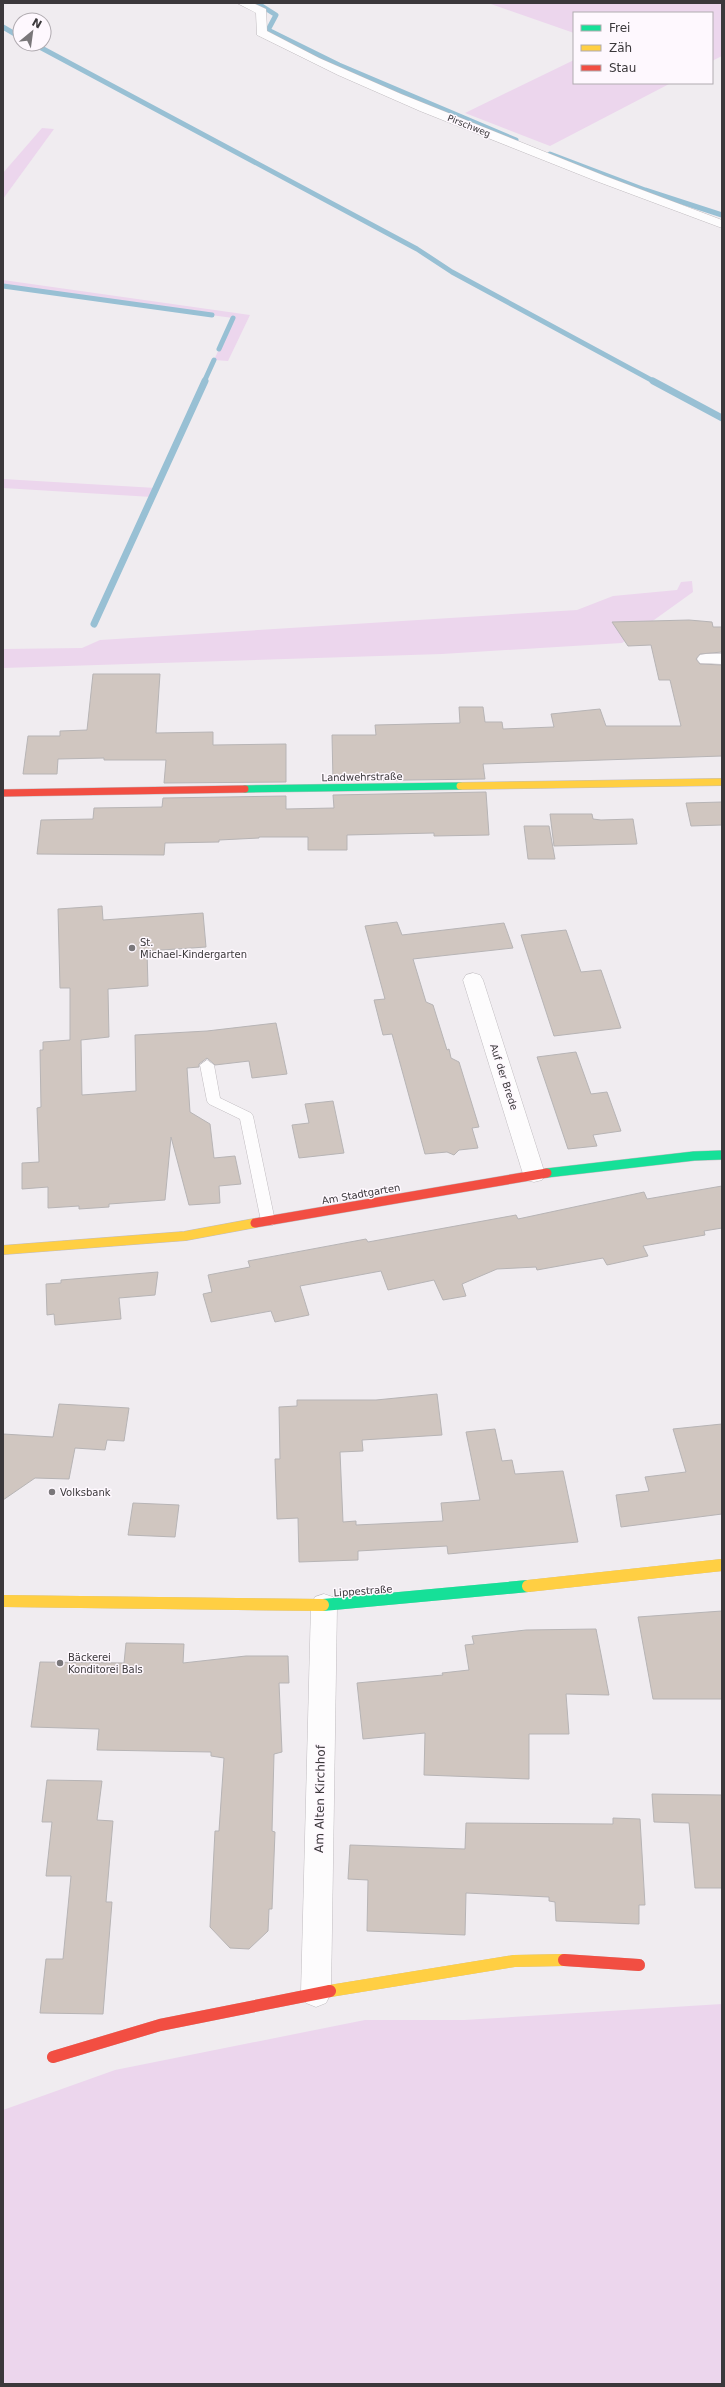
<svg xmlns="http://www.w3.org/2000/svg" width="725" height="2387" font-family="'DejaVu Sans',sans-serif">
<rect width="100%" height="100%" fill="#f0ecf0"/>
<g fill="#ecd6ed">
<polygon points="488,3 722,3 722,56 712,61 712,13 574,13 574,33"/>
<polygon points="574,60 574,83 671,83 550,146 465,113"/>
<polygon points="42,128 54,129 3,199 3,173"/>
<polygon points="3,280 250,315 228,361 214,360 233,318 3,287"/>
<polygon points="3,479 156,488 152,497 3,488"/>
<polygon points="692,581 693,592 622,643 442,654 3,668 3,649 82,648 100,640 577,610 613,596 677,590 681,582"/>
<polygon points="722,2004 722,2384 3,2384 3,2110 115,2070 365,2020 464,2020"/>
</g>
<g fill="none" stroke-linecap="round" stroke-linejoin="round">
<g stroke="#98c0d4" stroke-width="5">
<polyline points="257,3 276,15 268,30 339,65 516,140"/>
<polyline points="3,27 20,37"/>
<polyline points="34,44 417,249 452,272 655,382"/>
<polyline points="550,154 645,190 722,215"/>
<polyline points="3,286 212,315"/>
<polyline points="219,349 233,318"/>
<polyline points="204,382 214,360"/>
</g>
<g stroke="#98c0d4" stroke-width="7">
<polyline points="653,381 722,418"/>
<polyline points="94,624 205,381"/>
</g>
</g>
<g fill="#d0c6c0" stroke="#b7b4b5">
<polygon points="689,620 712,622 713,627 722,627 722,652 700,654 696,659 700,664 722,665 722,756 483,764 485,779 333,781 332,735 376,735 375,725 460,723 459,707 483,707 485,722 502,722 503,729 554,727 551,714 600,709 606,726 681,726 670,680 659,680 651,645 628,646 612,622"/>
<polygon points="93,674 160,674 156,733 213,732 213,745 286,744 286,782 164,783 166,760 104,760 104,758 58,759 57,774 23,774 28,736 60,736 60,731 87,730"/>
<polygon points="486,792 489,835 434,836 434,833 347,835 347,850 308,850 308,837 259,837 259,838 219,840 219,842 165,843 164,855 37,854 41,820 93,819 94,808 162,807 163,798 286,796 286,809 334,808 333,795"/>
<polygon points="722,802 722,825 691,826 686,803"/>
<polygon points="550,814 592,814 593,819 601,820 633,819 637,844 554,846"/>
<polygon points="524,826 549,826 555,859 528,859"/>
<polygon points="102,906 103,920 203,913 206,947 147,951 148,986 108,989 109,1037 81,1040 82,1095 136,1091 135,1035 207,1031 276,1023 287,1074 252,1078 249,1061 215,1065 207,1058 199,1064 199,1067 187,1068 190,1112 210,1124 214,1158 235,1156 241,1184 219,1186 220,1203 189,1205 171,1137 165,1200 109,1204 109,1207 79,1209 79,1206 48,1208 48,1187 22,1189 22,1163 39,1162 37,1108 41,1107 40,1050 43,1050 43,1042 70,1040 70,988 60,988 58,909"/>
<polygon points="397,922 402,935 504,923 513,948 413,959 426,1002 433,1005 447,1050 449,1049 451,1058 459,1062 479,1127 472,1128 478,1148 459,1150 454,1155 447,1152 425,1154 392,1034 383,1035 374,1000 385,999 365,926"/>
<polygon points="566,930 581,972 601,970 621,1028 554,1036 521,935"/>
<polygon points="576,1052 591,1094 607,1092 621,1131 593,1135 597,1146 568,1149 537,1057"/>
<polygon points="333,1101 344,1153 299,1158 292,1125 309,1123 305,1104"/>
<polygon points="722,1186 722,1228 704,1231 705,1235 643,1246 648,1256 607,1265 603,1258 537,1270 536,1267 497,1269 462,1284 466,1296 443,1300 434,1280 388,1290 381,1271 300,1286 309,1315 275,1322 271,1311 211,1322 203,1294 212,1292 208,1275 250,1267 248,1261 366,1239 368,1242 516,1215 518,1219 644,1192 647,1199"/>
<polygon points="158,1272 155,1295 119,1298 121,1319 55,1325 54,1314 47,1315 46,1284 61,1283 61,1280"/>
<polygon points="437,1394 442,1435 362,1440 363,1451 340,1452 343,1522 356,1521 356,1525 443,1521 441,1503 480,1500 466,1432 495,1429 502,1461 512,1460 515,1474 563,1471 578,1542 448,1554 447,1546 358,1551 358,1560 299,1562 298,1518 277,1519 275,1459 280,1459 279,1407 297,1406 297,1400 376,1400"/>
<polygon points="59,1404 129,1408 124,1441 107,1440 105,1450 75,1448 69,1479 35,1478 3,1500 3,1434 53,1437"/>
<polygon points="722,1424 722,1514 621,1527 616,1495 649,1491 645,1477 686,1472 673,1429"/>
<polygon points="133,1503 179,1505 175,1537 128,1535"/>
<polygon points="722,1611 722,1699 653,1699 638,1617"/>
<polygon points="596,1629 609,1695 566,1694 569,1734 529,1734 529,1779 424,1775 425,1733 363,1739 357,1683 443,1675 442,1673 469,1670 465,1645 474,1644 472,1636 526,1630"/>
<polygon points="126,1643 184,1644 183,1663 246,1656 288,1656 289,1683 279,1683 282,1752 274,1754 272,1831 275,1832 272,1909 269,1909 268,1931 249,1949 230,1948 210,1927 215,1831 219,1831 220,1816 224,1758 211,1756 211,1752 97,1750 99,1729 31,1727 40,1662 124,1663"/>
<polygon points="47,1780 102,1781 97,1820 113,1821 106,1902 112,1902 103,2014 40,2013 46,1959 63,1959 71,1876 46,1876 52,1822 42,1822"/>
<polygon points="652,1794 722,1795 722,1888 695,1888 689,1823 654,1822"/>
<polygon points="613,1818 640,1819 645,1905 639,1905 639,1924 556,1921 555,1902 549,1901 549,1897 466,1893 465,1935 367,1931 368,1880 348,1879 350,1845 465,1849 466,1823 613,1824"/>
</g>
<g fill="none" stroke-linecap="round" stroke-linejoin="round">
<g stroke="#c0bcc0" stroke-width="1">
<polygon id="lane" points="207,1060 214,1065 220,1098 251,1113 253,1116 275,1221 273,1225 263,1225 261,1221 240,1119 209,1104 207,1101 200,1065"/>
</g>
<g stroke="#c0bcc0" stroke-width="1">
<g id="street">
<polygon points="237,3 253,3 266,9 267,31 319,58 401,94 605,176 722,220 722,228 596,181 420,111 338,75 257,35 256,13"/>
<polygon points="706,654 722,654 722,664 700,663 697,659 700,655"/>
<polygon points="473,973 480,975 483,980 545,1174 542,1180 534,1182 526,1180 523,1174 463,980 466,975"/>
<polygon points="324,1594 333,1597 337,1605 331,1993 326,2003 316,2007 306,2003 301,1993 311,1605 315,1597"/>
</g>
</g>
<g stroke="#c0bcc0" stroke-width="8">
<polyline id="fast-far2" points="245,789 460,786"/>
</g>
<g stroke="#c0bcc0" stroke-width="10">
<polyline id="fast-far1" points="547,1173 694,1156 722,1155"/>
</g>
<g stroke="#c0bcc0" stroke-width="12">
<polyline id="fast" points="323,1605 528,1586"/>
</g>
<g stroke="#c0bcc0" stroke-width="8">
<polyline id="slow-far2" points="460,786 722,782"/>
</g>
<g stroke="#c0bcc0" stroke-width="10">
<polyline id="slow-far1" points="3,1250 185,1236 255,1223"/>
</g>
<g stroke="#c0bcc0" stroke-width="12">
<g id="slow">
<polyline points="528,1586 722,1565"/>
<polyline points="3,1601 323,1605"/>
<polyline points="330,1991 514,1961 564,1960"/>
</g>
</g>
<g stroke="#c0bcc0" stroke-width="8">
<polyline id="jam-far2" points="3,793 245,789"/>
</g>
<g stroke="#c0bcc0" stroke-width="10">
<polyline id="jam-far1" points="255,1223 547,1173"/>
</g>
<g stroke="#c0bcc0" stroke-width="12">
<g id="jam">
<polyline points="564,1960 639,1965"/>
<polyline points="53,2057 160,2025 330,1991"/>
</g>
</g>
<use href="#lane" fill="#fdfcfd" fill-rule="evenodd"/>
<use href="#street" fill="#fdfcfd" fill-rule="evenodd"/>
<use href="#fast-far2" stroke="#16e098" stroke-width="7"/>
<use href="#fast-far1" stroke="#16e098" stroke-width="9"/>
<use href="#fast" stroke="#16e098" stroke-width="12"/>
<use href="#slow-far2" stroke="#ffcf43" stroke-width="7"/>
<use href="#slow-far1" stroke="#ffcf43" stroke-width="9"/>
<use href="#slow" stroke="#ffcf43" stroke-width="12"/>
<use href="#jam-far2" stroke="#f24e42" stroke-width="7"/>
<use href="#jam-far1" stroke="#f24e42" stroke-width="9"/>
<use href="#jam" stroke="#f24e42" stroke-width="12"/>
</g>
<g fill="#7a777a" stroke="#fef8fe" stroke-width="1.5">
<circle cx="132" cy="948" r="4"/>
<circle cx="52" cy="1492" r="4"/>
<circle cx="60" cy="1663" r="4"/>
</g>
<g text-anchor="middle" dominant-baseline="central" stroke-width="3" stroke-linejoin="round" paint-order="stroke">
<g font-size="9" fill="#3b383b" stroke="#fef8fe">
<text transform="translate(469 126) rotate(22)">Pirschweg</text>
</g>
<g font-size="10" fill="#3b383b" stroke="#fef8fe">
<text transform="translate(362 777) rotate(-1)">Landwehrstraße</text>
<text transform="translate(504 1077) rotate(72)">Auf der Brede</text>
<text transform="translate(361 1194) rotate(-10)">Am Stadtgarten</text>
<text transform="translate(363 1591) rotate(-4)">Lippestraße</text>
</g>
<g font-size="10" fill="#3b383b" stroke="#fef8fe" text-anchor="start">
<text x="140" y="942">St.<tspan x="140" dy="12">Michael-Kindergarten</tspan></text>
<text x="60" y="1492">Volksbank</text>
<text x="68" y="1657">Bäckerei<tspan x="68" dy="12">Konditorei Bals</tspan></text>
</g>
<g font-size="12" fill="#3b383b" stroke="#fef8fe">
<text transform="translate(320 1799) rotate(-89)">Am Alten Kirchhof</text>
</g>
</g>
<rect width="725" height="2387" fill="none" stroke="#3b383b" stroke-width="8"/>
<rect x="573" y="12" width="140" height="72" fill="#fef8fe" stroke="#b0abb0"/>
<rect x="581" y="25" width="20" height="6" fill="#16e098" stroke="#b0abb0"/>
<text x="609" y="32" font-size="12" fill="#3b383b">Frei</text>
<rect x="581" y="45" width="20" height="6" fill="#ffcf43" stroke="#b0abb0"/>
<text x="609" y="52" font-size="12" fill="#3b383b">Zäh</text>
<rect x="581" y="65" width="20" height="6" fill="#f24e42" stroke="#b0abb0"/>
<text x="609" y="72" font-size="12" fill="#3b383b">Stau</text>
<g transform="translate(32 32) rotate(29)"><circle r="19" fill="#fef8fe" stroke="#b0abb0"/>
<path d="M0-3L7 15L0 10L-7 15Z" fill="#7a777a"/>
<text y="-6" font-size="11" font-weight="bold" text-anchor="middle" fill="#3b383b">N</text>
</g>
</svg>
